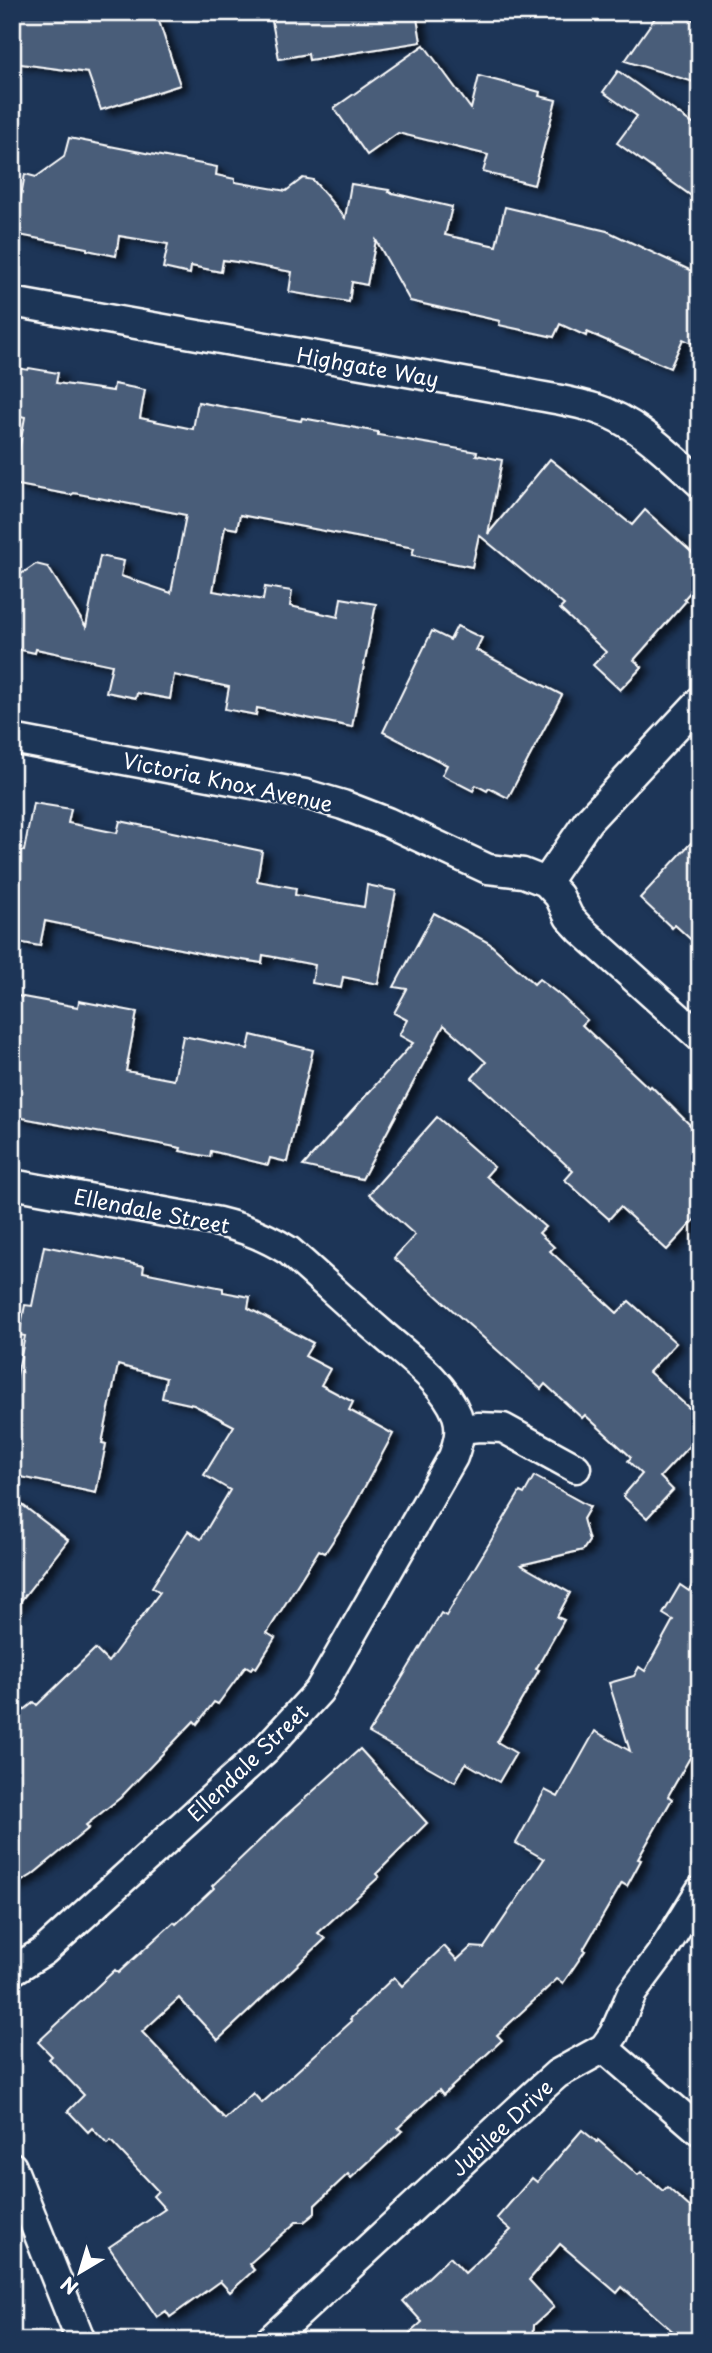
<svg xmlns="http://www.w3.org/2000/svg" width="712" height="2353" font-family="'Playpen Sans',sans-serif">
<defs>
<filter id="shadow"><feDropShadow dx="8" dy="4.5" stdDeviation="3.5" flood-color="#0009"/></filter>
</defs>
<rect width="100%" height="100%" fill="#1d3557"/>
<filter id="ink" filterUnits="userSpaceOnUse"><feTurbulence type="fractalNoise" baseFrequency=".0143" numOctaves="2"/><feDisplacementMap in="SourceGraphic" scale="14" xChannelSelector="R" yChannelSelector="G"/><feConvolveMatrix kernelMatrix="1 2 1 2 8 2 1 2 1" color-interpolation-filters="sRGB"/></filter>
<g filter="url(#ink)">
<g fill="#4a5d79" stroke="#fff" stroke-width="2" filter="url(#shadow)">
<polygon points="19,12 156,12 180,85 101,110 88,73 13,63"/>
<polygon points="291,12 416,12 421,42 309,60 308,54 279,59 271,16"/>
<polygon points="659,12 668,12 700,22 700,84 625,61"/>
<polygon points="424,45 471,109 479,76 540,92 539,96 556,100 534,185 483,172 488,155 398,133 367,155 334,108"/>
<polygon points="618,71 700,129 700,202 617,143 637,116 603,92"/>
<polygon points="69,138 217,167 216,175 235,179 235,182 286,191 303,178 313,180 345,218 351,184 389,190 388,192 452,207 445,235 496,246 505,207 607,231 700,275 700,347 683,339 670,368 587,332 586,336 560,324 554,337 499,325 500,321 410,301 376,240 367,285 352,282 349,302 289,292 292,272 243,263 223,260 221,272 191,266 190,274 163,268 168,244 119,236 116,256 87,250 87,248 14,234 25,174 36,177 64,157"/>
<polygon points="12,367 28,370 29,368 58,373 56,383 113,391 114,384 145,390 140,418 193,429 198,402 301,421 302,418 378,432 378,435 477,452 476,455 502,460 488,534 550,459 632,525 645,510 700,560 700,581 684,599 686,601 634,660 642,667 620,690 593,665 606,652 560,609 564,605 479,535 472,567 412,555 414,548 240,515 237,529 225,527 213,591 263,600 265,587 292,591 290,606 338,617 341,598 376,604 352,727 257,708 256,715 225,709 229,687 174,675 170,699 137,693 136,698 106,692 112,665 36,649 35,653 12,648 12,580 36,564 48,567 86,627 100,556 124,561 121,576 171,593 186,515 74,493 71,495 13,484 25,417 12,414"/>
<polygon points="457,626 482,638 476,650 562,695 508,798 489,788 487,791 476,785 473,791 442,775 447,765 383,732 432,631 450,640"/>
<polygon points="33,803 71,809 68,823 117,833 120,821 262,851 257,881 296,888 295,895 364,907 367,885 396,891 378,984 343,977 341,988 312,983 315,965 263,955 262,963 204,954 45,921 40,946 12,941 12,848 24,851"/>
<polygon points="700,833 700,948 675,925 672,928 640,898"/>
<polygon points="434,913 489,943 534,984 539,979 561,996 587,1020 582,1025 649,1088 651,1086 700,1135 700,1214 667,1250 620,1207 609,1219 565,1180 573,1171 472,1078 486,1062 444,1025 362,1179 303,1166 413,1043 399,1035 407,1020 394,1013 407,989 394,987"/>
<polygon points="12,995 78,1007 79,1001 137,1012 126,1071 174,1080 183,1036 248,1049 251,1035 313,1050 287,1162 270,1158 268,1165 211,1151 210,1157 180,1151 181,1148 12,1116"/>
<polygon points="437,1117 494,1167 486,1176 545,1227 539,1233 554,1247 550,1251 617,1313 629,1301 676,1343 649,1372 700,1418 700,1434 660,1477 673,1490 647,1518 623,1496 642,1474 628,1461 631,1457 585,1415 582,1418 545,1384 541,1389 394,1258 415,1235 369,1194"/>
<polygon points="44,1246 144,1266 143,1272 223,1288 223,1292 250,1297 248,1308 313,1343 305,1356 330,1369 321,1385 353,1402 349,1410 393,1434 349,1516 325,1553 319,1550 267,1633 275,1638 256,1668 253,1666 251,1669 246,1666 218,1704 214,1702 197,1724 194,1721 120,1798 86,1825 89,1828 32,1875 12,1887 12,1720 34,1702 37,1705 95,1649 108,1662 160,1592 152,1587 188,1531 201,1539 230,1490 204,1475 234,1426 194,1405 162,1398 166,1378 118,1365 102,1443 106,1444 96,1493 12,1475 12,1384 15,1385 25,1336 19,1335 25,1305 32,1306"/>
<polygon points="534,1476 590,1507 583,1519 589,1541 583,1550 521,1565 570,1593 557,1617 564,1620 536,1669 539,1670 497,1742 516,1753 499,1782 466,1763 455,1782 369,1733 441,1613 446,1616 520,1492 524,1494"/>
<polygon points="12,1497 68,1540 12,1612"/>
<polygon points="700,1572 700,1740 668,1796 672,1799 638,1859 641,1860 627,1886 622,1883 583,1950 585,1951 563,1983 557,1979 497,2035 502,2040 443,2095 439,2090 398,2128 402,2131 351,2178 348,2174 315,2205 315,2213 304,2222 296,2222 249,2264 254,2270 230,2292 220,2281 170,2317 166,2311 157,2317 109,2247 165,2209 153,2196 158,2191 111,2141 107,2144 92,2128 88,2132 68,2111 84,2095 49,2059 52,2056 38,2042 115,1970 118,1973 174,1922 176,1924 214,1888 212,1886 282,1819 360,1749 427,1823 376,1874 379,1877 318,1933 325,1939 218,2040 179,1998 142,2032 225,2119 253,2093 262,2103 352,2021 350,2019 394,1977 402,1986 444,1946 457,1960 471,1947 484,1948 544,1859 516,1843 545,1790 558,1797 595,1731 630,1751 609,1683 634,1676 639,1667 645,1671 673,1620 663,1614 680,1585 689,1591"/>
<polygon points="582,2130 597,2142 598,2140 638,2175 641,2172 663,2191 667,2187 700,2216 700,2332 692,2341 684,2341 622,2287 617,2293 560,2244 529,2280 554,2307 534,2325 533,2341 401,2341 422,2322 403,2301 450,2257 465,2273 511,2230 497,2218 532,2178 537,2182"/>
</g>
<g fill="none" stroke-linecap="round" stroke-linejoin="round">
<g stroke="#fff" stroke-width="33">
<g id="minor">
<path d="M12,302L514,391C540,397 568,400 594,408C636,421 668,454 700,483"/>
<polyline points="12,739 305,794 343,805 387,822 488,869 523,873 546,882 559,896 569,917 581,930 700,1037"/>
<polyline points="546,882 588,821 700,701"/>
<path d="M12,1184L219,1222C244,1228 267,1237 289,1251C320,1278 350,1306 381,1333C407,1356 444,1382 457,1415C462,1430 458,1443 453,1457L319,1691L265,1750L44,1951L12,1971"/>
<polyline points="460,1429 479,1427 503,1428 576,1468"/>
<polyline points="604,2048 700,2131"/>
<polyline points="12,2167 81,2341"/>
<polyline points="269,2341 537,2092 557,2074 604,2048 614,2034 632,1993 661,1954 700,1891"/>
</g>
</g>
<use href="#minor" stroke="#1d3557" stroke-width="28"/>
</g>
</g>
<g text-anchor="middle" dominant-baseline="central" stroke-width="5" stroke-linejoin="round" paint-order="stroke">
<g font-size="21" fill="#fff" stroke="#1d3557">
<text transform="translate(368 366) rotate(10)">Highgate Way</text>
<text transform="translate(228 781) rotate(12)">Victoria Knox Avenue</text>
<text transform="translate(152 1210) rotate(11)">Ellendale Street</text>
<text transform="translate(247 1762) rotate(-44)">Ellendale Street</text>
<text transform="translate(501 2127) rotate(-43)">Jubilee Drive</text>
</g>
</g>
<rect width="712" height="2353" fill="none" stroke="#1d3557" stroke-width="42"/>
<rect x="21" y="21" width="670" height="2311" fill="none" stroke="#fff" stroke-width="2.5" filter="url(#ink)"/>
<g transform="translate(80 2272) rotate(218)" stroke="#1d3557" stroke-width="5" paint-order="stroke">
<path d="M0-5L12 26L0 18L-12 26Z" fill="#ffffff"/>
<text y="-10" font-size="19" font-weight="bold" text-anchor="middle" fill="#ffffff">N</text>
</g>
</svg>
